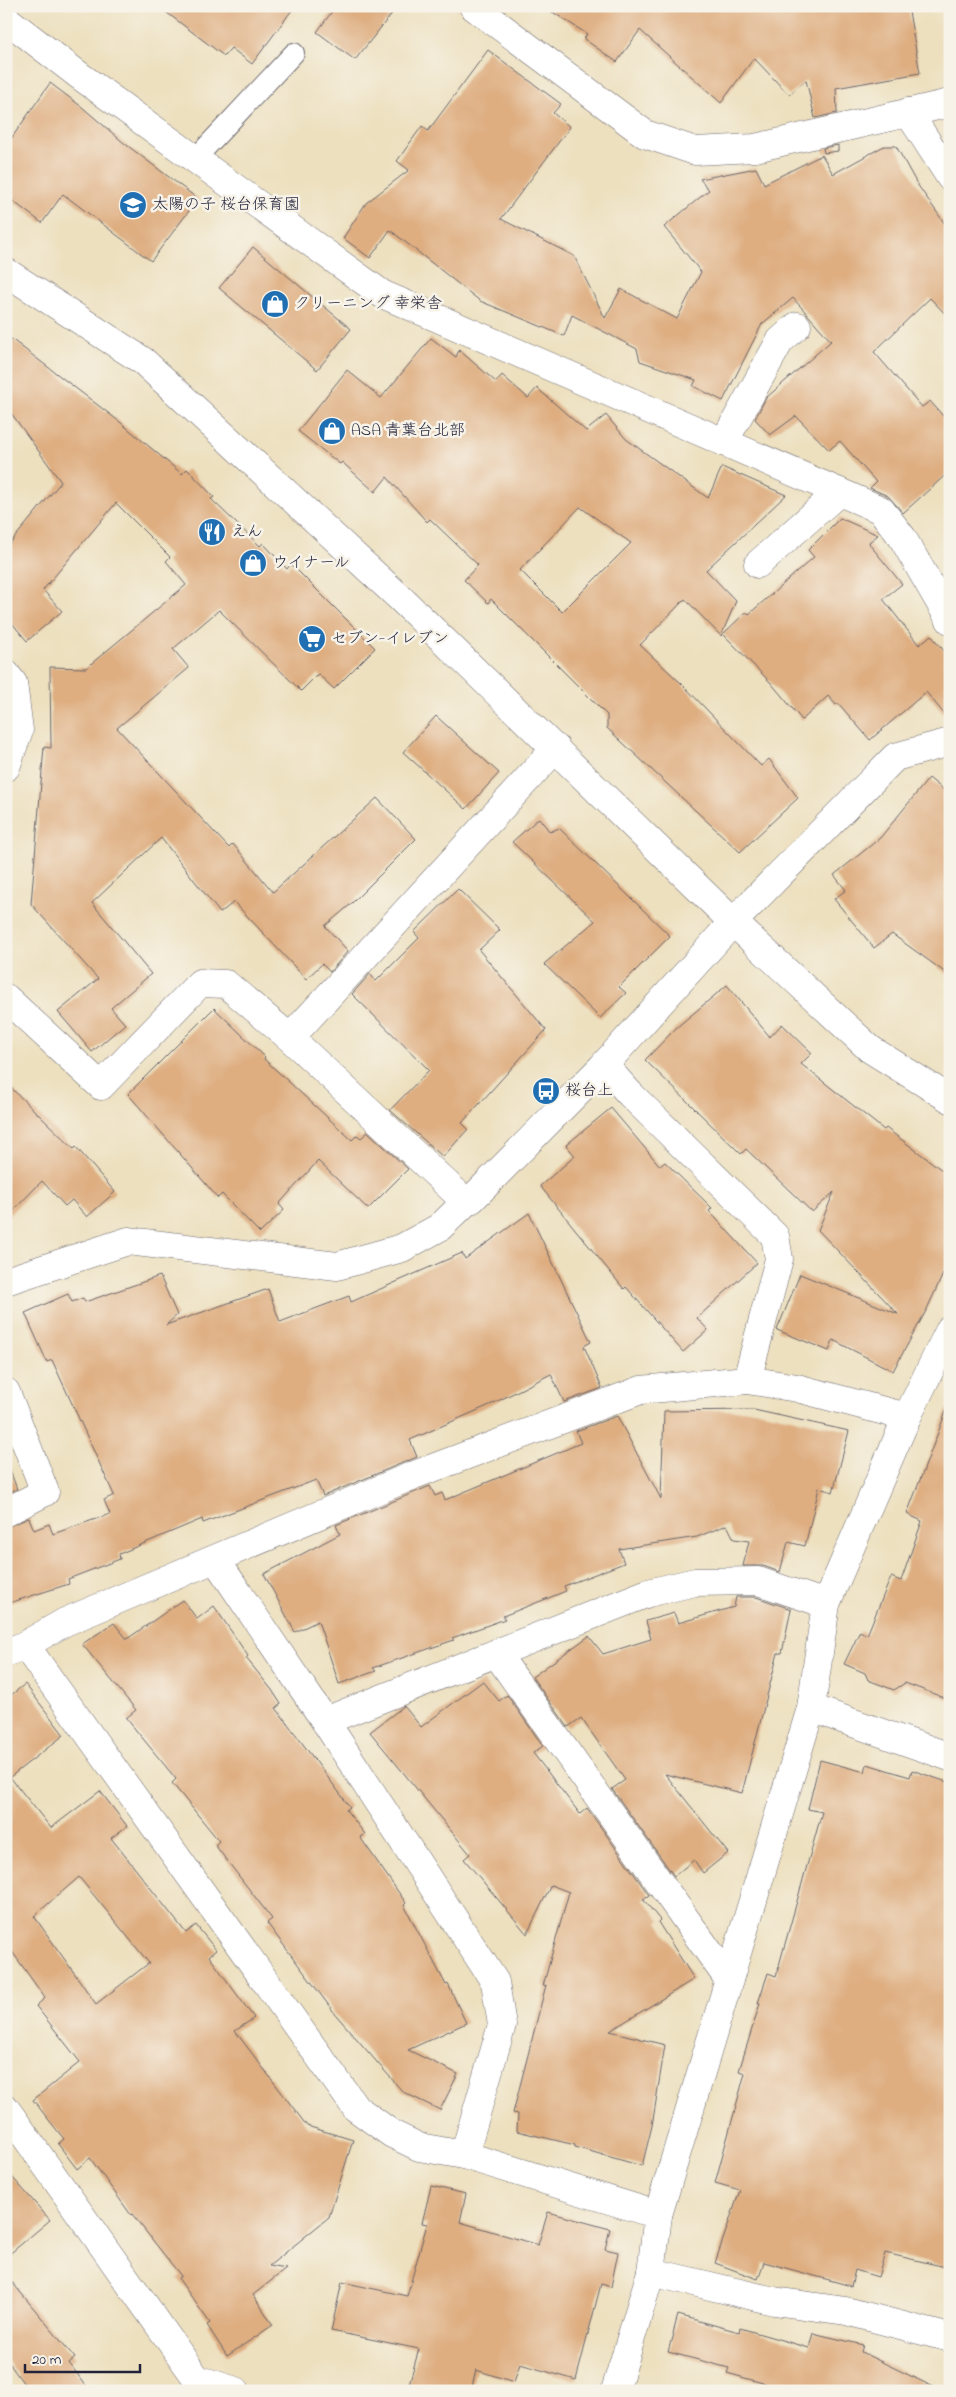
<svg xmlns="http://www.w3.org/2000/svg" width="956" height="2397" font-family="'Indie Flower','Klee One',sans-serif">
<rect width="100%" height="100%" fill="#f7f3e8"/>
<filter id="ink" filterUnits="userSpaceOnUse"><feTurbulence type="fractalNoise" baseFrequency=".02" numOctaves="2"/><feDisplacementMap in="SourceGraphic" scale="10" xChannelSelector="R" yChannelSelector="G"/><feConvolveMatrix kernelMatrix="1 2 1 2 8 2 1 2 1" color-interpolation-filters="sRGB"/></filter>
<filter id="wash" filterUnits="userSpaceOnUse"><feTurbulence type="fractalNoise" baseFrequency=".0096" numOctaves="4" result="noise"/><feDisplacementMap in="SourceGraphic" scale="20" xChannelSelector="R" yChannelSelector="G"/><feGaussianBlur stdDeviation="1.12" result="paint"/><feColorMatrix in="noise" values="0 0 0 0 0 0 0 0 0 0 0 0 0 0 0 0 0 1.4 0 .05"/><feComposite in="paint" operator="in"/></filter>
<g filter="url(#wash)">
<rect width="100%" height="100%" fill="#ede0bf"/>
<g id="blocks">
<g fill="#dead80" fill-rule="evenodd">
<polygon points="158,6 295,6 252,64 231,48 224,56"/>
<polygon points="336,6 398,6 355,60 317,32"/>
<polygon points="543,6 908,6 920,73 836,88 837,113 815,118 806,80 789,95 754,58 721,103 640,30 617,62 584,39 587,34"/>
<polygon points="488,50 561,104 553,113 570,127 501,219 574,256 605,318 621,289 677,319 701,272 664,227 709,190 700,179 756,168 764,184 822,155 833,174 884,146 896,146 917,184 950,231 950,319 930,298 874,352 922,407 930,401 950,424 950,471 903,513 888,496 870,488 876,482 840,441 829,450 796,416 770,435 755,419 766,398 831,341 793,298 762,324 723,401 693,386 696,380 640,361 637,349 572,315 564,336 480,301 390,230 370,258 343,238 366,203 409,170 397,161 422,126 428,131"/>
<polygon points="50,83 82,107 124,143 198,199 151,261 63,194 42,223 6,196 6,146"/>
<polygon points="838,145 838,151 824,153 823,148"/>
<polygon points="253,247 351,329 317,370 219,288"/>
<polygon points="6,335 120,422 182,474 187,469 214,497 211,499 260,546 263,543 287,569 291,564 375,648 334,689 318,674 301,691 219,610 173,649 189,668 117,728 229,848 233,844 273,892 377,798 416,839 351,904 325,926 348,951 330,972 322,964 306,979 234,902 220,913 161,838 92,903 151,974 111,1008 125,1024 92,1052 58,1012 98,979 31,904 44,747 51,748 50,667 86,668 186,585 166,561 170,557 116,503 43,590 62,611 27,641 6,616 6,548 61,482 6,406"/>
<path d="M431,338L456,357L459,350L496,382L502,375L528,398L537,388L586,431L606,415L626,439L708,498L722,467L786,495L706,570L736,601L721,636L685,599L640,645L682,684L761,766L769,759L798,798L740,852L607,728V715L491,599L488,603L464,580L478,565L430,519L427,522L387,477L375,492L342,462L340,464L298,431L347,370L381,398ZM580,507L631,543L562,612L520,570Z"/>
<polygon points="840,518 878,535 869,542 870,545 902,584 883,599 919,645 931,635 950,658 950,721 926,692 870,740 838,703 836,705 828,696 802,720 771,683 723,634 746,612 749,614 814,557 808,550"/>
<polygon points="436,716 499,773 466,809 403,752"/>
<polygon points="929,778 950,795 950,976 892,934 874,948 834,899 846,890 834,875 880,838"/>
<polygon points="539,818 550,832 559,828 670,936 619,987 626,993 600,1018 544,964 595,921 512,842"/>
<polygon points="458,889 500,930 479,950 546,1030 462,1123 468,1129 443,1157 390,1110 429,1070 352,994 370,974 376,981 419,938 414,932"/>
<polygon points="727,985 770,1037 782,1024 812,1053 801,1064 884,1130 886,1128 950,1176 950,1259 927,1309 893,1371 833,1340 829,1351 777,1330 800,1274 898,1314 818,1230 834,1192 812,1212 746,1149 741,1154 645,1060 676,1028"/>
<polygon points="214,1008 265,1057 264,1059 352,1140 357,1135 361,1138 368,1132 408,1169 368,1209 318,1161 279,1204 284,1210 260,1233 222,1194 218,1198 128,1094"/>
<polygon points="6,1083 74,1149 76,1147 115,1192 87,1217 72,1200 65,1206 42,1181 6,1218"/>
<polygon points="611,1108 660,1166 665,1162 712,1208 709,1211 757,1263 697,1318 708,1330 683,1352 626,1287 624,1289 540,1186 575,1156 566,1145"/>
<polygon points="529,1213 591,1342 584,1346 602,1388 564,1402 551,1374 492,1404 410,1440 417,1457 323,1496 316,1480 203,1523 202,1519 119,1554 120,1559 68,1579 69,1584 6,1604 6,1527 29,1518 34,1530 49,1524 53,1534 110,1514 104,1500 114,1495 52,1360 47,1362 25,1313 68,1294 72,1302 83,1298 85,1302 160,1276 177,1315 166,1325 268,1289 280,1322 349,1296 351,1302 462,1253 465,1259"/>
<polygon points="947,1409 950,1409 950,1700 905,1683 894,1690 868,1680 865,1673 844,1664 860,1631 867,1635 891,1577 901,1581 922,1521 907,1514"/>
<polygon points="754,1410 849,1431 833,1492 819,1488 805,1546 788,1542 780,1572 763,1566 743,1566 749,1541 734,1539 727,1525 697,1537 619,1549 624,1563 564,1586 566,1591 503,1616 505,1619 452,1638 454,1640 373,1668 376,1671 339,1684 318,1621 295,1632 264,1574 340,1534 336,1525 430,1486 435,1496 442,1493 445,1500 581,1443 576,1431 617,1416 661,1499 664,1411"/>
<polygon points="6,1465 8,1465 17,1489 6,1494"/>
<polygon points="736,1597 756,1597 791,1609 782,1653 778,1653 742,1793 665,1774 728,1853 703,1873 694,1860 674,1876 612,1789 625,1780 581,1718 568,1727 532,1677 589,1636 603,1654 651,1639 646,1621 674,1613 678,1623 734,1607"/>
<polygon points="183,1600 197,1619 214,1606 248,1656 246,1658 272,1690 281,1704 276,1708 350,1807 346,1810 365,1834 360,1837 406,1903 404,1905 446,1985 448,1984 466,2023 408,2050 458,2074 440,2110 403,2092 336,2015 267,1923 272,1919 215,1845 219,1841 172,1783 176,1779 126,1718 136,1710 82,1644 114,1623 127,1639"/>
<polygon points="483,1681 499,1701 507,1695 543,1746 533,1753 580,1814 587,1808 649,1895 643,1899 660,1920 658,1922 694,1979 610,2031 665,2045 652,2126 642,2166 575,2147 575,2145 517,2131 518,2114 513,2113 546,1985 543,1986 569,1892 551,1885 527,1934 464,1859 470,1854 370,1732 404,1706 421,1727"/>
<path d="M25,1684L64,1735L10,1777L51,1828L100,1791L127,1826L111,1838L186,1933L196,1925L216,1950L209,1956L254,2018L235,2031L307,2126L353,2140L329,2217L269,2266L286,2269L253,2295L273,2325L227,2356L207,2325L210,2323L178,2278L181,2276L132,2214L131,2215L90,2158L77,2169L58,2144L64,2139L33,2100L80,2062L36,2006L45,1998L6,1943V1699ZM79,1877L149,1963L96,2004L34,1916Z"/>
<polygon points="820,1760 865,1772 867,1764 910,1777 912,1770 950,1783 950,2268 885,2253 878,2277 855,2270 851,2286 764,2262 758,2279 715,2263 740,2190 715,2183 745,2073 739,2071 760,2003 758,2003 768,1973 776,1976 822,1812 808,1809"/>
<polygon points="6,2170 50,2220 6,2257"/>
<polygon points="431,2186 466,2194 460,2222 538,2245 548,2212 610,2229 605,2249 618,2252 611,2287 601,2284 576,2380 520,2364 514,2382 476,2370 471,2391 407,2391 419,2349 331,2331 342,2282 407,2296 427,2224 422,2223"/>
<polygon points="6,2275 75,2358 69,2363 90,2391 29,2391 6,2359"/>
<polygon points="678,2315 739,2332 740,2328 809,2348 813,2333 863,2345 861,2352 942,2391 791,2391 727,2373 729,2368 668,2352"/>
</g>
</g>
</g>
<g filter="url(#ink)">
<use href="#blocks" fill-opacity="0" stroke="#696469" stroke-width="1"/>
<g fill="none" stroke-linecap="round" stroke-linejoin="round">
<g stroke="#696469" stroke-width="22">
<polyline id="service" points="195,159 294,53"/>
</g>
<g stroke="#696469" stroke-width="29">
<g id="minor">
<polyline points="473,6 645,134 695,151 755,148 950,103"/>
<polyline points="6,19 80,76 382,294 881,510 902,537 950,620"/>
<polyline points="908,112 950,177"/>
<polyline points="724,442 780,341 797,326"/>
<polyline points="758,564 839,492"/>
<polyline points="6,674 13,683 19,730 6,767"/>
<polyline points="733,922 895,757 950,742"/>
<polyline points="6,998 101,1086 200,983 226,984 290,1038"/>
<polyline points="604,1065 630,1094 775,1236 779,1259 747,1380"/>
<polyline points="466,1202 290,1038 556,748"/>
<polyline points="6,1392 45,1492 6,1512"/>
<polyline points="216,1560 325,1721 495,1982 502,2025 464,2155"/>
<polyline points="25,1645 356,2108 392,2134 419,2147 464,2155 658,2215"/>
<polyline points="6,1653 25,1645 65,1622 414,1475 641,1390 747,1380 797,1388 907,1417"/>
<polyline points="496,1653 729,1980"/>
<polyline points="811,1708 950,1757"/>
<polyline points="325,1721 648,1593 695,1582 758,1581 826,1604"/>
<polyline points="6,2109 197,2379 236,2391"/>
<polyline points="651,2272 774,2301 846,2311 950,2338"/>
</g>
</g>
<g stroke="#696469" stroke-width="29">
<g id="tertiary">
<polyline points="6,272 143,361 399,597 733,922 870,1049 950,1099"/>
<polyline points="6,1281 128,1241 337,1266 402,1248 440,1227 466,1202 472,1199 604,1065 733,922"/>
<polyline points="615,2391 651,2272 658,2215 811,1708 826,1604 907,1417 950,1329"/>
</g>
</g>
<use href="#service" stroke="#fff" stroke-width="20"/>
<use href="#minor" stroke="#fff" stroke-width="28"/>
<use href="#tertiary" stroke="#fff" stroke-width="28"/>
</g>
</g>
<defs>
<g id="school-disc" transform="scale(1.4375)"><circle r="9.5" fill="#1f6fb2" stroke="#f7f3e8"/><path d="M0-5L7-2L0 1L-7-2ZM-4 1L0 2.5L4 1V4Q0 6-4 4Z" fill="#fff"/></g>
<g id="shop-disc" transform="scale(1.4375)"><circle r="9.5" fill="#1f6fb2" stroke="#f7f3e8"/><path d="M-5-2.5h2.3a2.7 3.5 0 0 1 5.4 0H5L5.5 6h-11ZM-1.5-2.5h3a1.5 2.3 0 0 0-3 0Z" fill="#fff"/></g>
<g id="restaurant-disc" transform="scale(1.4375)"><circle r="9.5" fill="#1f6fb2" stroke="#f7f3e8"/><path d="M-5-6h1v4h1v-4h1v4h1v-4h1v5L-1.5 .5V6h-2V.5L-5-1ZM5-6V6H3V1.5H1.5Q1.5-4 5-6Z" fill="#fff"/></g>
<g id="supermarket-disc" transform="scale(1.4375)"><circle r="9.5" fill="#1f6fb2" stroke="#f7f3e8"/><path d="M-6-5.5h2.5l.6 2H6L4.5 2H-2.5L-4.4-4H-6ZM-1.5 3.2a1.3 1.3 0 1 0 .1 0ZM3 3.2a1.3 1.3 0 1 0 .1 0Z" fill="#fff"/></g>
<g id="bus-disc" transform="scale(1.4375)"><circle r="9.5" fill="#1f6fb2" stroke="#f7f3e8"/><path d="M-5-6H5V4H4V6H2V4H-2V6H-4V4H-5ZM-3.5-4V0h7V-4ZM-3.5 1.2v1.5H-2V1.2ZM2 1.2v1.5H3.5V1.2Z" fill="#fff"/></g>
</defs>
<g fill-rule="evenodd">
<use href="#school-disc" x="133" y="205"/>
<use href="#shop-disc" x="275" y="304"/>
<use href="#shop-disc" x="332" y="431"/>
<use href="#restaurant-disc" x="212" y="532"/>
<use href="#shop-disc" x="253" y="563"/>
<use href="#supermarket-disc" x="312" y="639"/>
<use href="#bus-disc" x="546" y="1091"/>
</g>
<g text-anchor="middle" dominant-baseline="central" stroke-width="5" stroke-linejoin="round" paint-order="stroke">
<g font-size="16" fill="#22223b" stroke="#f7f3e8" text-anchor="start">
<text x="152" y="205">太陽の子 桜台保育園</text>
<text x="294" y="304">クリーニング 幸栄舎</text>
<text x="351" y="431">ASA 青葉台北部</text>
<text x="231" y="532">えん</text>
<text x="272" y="563">ウイナール</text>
<text x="331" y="639">セブン-イレブン</text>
<text x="565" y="1091">桜台上</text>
</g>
</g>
<rect width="956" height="2397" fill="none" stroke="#f7f3e8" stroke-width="25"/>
<path d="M25 2364v8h115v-8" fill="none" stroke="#22223b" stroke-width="2.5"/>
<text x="32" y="2364" font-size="15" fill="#22223b" stroke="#f7f3e8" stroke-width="4" paint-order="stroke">20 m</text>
</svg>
